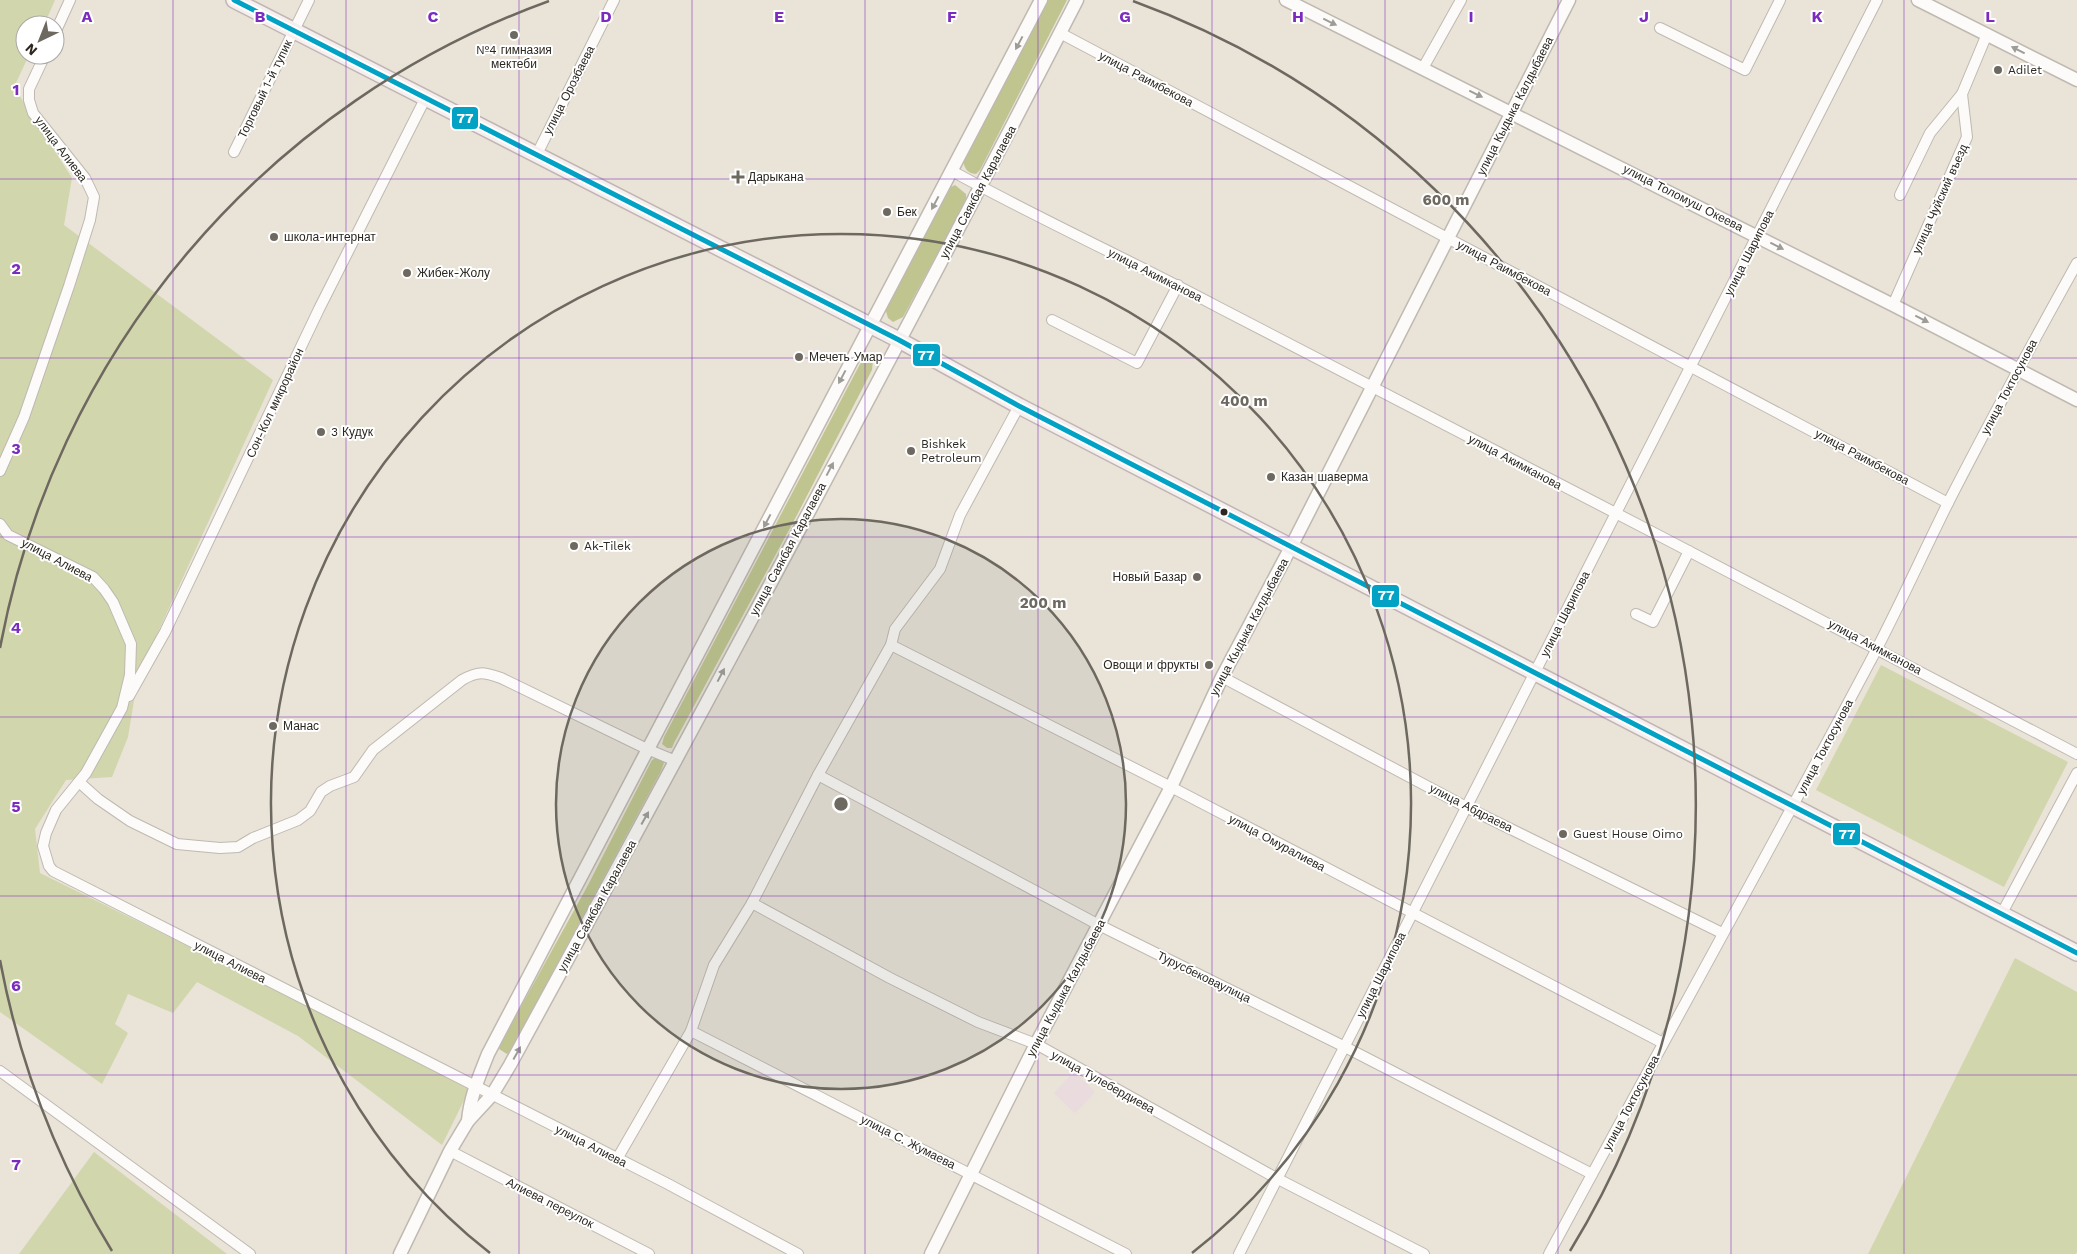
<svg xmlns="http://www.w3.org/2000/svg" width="2077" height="1254" font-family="'Work Sans',sans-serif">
<rect width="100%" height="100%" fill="#e9e3d8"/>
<polygon fill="#eadbde" points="1074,1072 1095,1092 1075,1113 1054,1093"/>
<g fill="#d2d6ad">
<polygon points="0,0 55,0 44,25 25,25 25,55 29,55 14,87 72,178 64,225 273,380 138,676 128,737 112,777 66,780 35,829 40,873 471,1086 442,1145 298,1036 197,982 173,1013 128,994 115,1024 128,1033 102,1084 0,1012"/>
<polygon points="1881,665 2068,762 2004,887 1816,790"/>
<polygon points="2015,958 2077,992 2077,1252 2076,1254 1868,1254"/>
<polygon points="94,1152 227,1254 19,1254"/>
</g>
<g fill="#c0c58f">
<path d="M1047,0H1067L980,170L976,174C967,173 965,169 963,161Z"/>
<polygon points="955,185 966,194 966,201 903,317 893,322 888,318 885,308 951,187"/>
<polygon points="868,357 873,360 872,370 797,515 674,743 672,748 667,748 662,744 664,737 860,364 864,359"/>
<polygon points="657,757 660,758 664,763 661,771 512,1048 507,1054 499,1049 507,1032 588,885 652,760"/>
</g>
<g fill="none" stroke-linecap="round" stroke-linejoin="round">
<g stroke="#bfb9b1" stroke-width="12">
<g id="minor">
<polyline points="1660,28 1745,70 1780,0"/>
<polyline points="55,33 70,0"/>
<polyline points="1060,33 1948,503"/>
<polyline points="1423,68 1461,0"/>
<polyline points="234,152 309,0"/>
<polyline points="537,154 614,0"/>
<path d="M952,171C1039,219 1130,260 1218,307C1504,456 1792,603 2077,754"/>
<polyline points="1900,195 1930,133 1962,94"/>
<polyline points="1893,305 1967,137 1962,94 1987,34"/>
<polyline points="1052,320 1137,363 1178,285"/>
<polyline points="0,471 24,417 69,286 90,220 94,197 85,178 33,113 29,100 29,89 45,55"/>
<polyline points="0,524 8,535 93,577 104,589 113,602 131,644 130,675 122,708 86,773 56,810 46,833 43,846 49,866 53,871 668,1184 798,1254"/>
<polyline points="1636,614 1653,622 1689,551"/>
<polyline points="891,645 1171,787 1663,1043"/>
<polyline points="1222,677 1468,808 1722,933"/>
<polyline points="129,696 165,632 319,309 426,97"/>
<polyline points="818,775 1099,925 1345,1047 1592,1174"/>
<path d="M79,782L98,799L130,821L177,844L220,848L238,847L253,838L298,820L310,811L321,792L330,786L354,777L373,750L462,680C478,671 483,672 501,678L647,749L676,761"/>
<polyline points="752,903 890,978 978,1022 1036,1044 1278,1179 1424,1254"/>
<polyline points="2002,913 2077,773"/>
<polyline points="691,1031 1126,1254"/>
<polyline points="0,1071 250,1254"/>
<polyline points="450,1151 649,1254"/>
<polyline points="617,1159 691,1031 714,965 752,903 818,775 891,645 895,629 940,569 960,515 1019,406"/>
<polyline points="1239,1254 1877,0"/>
<path d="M1549,1254C1656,1055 1766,858 1872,658C1899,607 1923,553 1949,501C1990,421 2033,342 2077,263"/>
</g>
</g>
<g stroke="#bfb9b1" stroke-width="15">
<g id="tertiary">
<polyline points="1286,0 1893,305 2077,400"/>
<polyline points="1918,0 2077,80"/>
<path d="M468,1121C470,1097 479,1077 488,1054L1041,0"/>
<path d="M400,1254L450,1151L468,1121L492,1095L510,1065C703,712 893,358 1077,0"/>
<polyline points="931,1254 1036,1044 1171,787 1222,677 1291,547 1569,0"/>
</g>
</g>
<g stroke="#c0b5b2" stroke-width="18">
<polyline id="primary" points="234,0 899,340 1019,406 2077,953"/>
</g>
<use href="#minor" stroke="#fcfbf9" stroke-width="10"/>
<use href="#tertiary" stroke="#fcfbf9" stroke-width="12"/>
<use href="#primary" stroke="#f5efef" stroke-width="15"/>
<g stroke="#fff" stroke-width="9">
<polyline id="bus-1" points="234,0 899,340 1019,406 2077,953"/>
</g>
<use href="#bus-1" stroke="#02a2c5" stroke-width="5"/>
</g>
<defs><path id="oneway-solid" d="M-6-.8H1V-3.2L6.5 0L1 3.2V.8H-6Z" transform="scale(1.25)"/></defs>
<g fill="#9e9c97">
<use href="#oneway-solid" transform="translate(1330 22) rotate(26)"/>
<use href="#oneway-solid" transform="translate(1019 43) rotate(118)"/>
<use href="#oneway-solid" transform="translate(2018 50) rotate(-153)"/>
<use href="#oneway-solid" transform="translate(1476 94) rotate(26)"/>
<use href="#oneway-solid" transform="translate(935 203) rotate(118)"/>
<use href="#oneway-solid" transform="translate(1777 246) rotate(27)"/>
<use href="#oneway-solid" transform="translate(1922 319) rotate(27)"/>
<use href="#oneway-solid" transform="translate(842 377) rotate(118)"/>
<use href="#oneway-solid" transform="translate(830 469) rotate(-62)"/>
<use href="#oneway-solid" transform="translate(767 521) rotate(118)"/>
<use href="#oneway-solid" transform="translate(721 675) rotate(-62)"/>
<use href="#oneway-solid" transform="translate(645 818) rotate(-61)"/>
<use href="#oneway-solid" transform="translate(517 1053) rotate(-61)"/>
</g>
<path fill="none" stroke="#7b2cbf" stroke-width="1" stroke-opacity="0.55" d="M173,0V1254M346,0V1254M519,0V1254M692,0V1254M865,0V1254M1038,0V1254M1212,0V1254M1385,0V1254M1558,0V1254M1731,0V1254M1904,0V1254M0,179H2077M0,358H2077M0,537H2077M0,717H2077M0,896H2077M0,1075H2077"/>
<circle cx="841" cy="804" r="285" fill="#6e6960" fill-opacity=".12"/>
<g fill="none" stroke="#6e6960" stroke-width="2.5">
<circle cx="841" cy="804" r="285"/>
<path d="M490 1253A570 570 0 1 1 1192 1253"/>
<path d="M112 1251A855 855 0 0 1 0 960M0 648A855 855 0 0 1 549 1M1133 1A855 855 0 0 1 1570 1251"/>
</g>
<g fill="#6e6960" stroke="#fff" stroke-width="2">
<circle cx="514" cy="35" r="5"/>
<circle cx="1998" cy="70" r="5"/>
<path d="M735.5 169.5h5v5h5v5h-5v5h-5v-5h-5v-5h5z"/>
<circle cx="887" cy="212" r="5"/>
<circle cx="274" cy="237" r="5"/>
<circle cx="407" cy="273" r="5"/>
<circle cx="799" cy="357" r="5"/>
<circle cx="321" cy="432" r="5"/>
<circle cx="911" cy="451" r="5"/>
<circle cx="1271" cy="477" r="5"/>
<circle cx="574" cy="546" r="5"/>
<circle cx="1197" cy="577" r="5"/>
<circle cx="1209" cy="665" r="5"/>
<circle cx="273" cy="726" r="5"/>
<circle cx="1563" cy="834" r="5"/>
</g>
<circle fill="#2c2720" stroke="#fff" stroke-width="2" cx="1224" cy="512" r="4.5"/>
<g text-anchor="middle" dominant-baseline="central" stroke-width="4" stroke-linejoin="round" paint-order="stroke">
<g font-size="12" fill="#2c2720" stroke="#fff" text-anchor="start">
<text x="514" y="50" text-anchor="middle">№4 гимназия<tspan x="514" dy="14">мектеби</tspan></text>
<text x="2008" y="70">Adilet</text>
<text x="748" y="177">Дарыкана</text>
<text x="897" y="212">Бек</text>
<text x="284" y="237">школа-интернат</text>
<text x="417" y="273">Жибек-Жолу</text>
<text x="809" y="357">Мечеть Умар</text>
<text x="331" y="432">3 Кудук</text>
<text x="921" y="444">Bishkek<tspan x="921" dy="14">Petroleum</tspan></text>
<text x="1281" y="477">Казан шаверма</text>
<text x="584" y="546">Ak-Tilek</text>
<text x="1187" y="577" text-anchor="end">Новый Базар</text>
<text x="1199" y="665" text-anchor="end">Овощи и фрукты</text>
<text x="283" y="726">Манас</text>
<text x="1573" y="834">Guest House Oimo</text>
</g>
<g font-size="12" fill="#2c2720" stroke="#fff">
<text transform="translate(1146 79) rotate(28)">улица Раимбекова</text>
<text transform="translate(265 89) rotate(-64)">Торговый 1-й тупик</text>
<text transform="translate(569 90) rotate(-63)">улица Орозбаева</text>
<text transform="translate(1515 106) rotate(-63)">улица Кыдыка Калдыбаева</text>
<text transform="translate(61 149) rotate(53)">улица Алиева</text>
<text transform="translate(978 192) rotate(-62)">улица Саякбая Каралаева</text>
<text transform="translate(1683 198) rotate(27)">улица Толомуш Океева</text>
<text transform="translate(1940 199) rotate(-66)">улица Чуйский въезд</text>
<text transform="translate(1749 253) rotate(-63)">улица Шарипова</text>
<text transform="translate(1504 268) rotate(28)">улица Раимбекова</text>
<text transform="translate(1155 275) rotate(27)">улица Акимканова</text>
<text transform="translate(2009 387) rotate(-62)">улица Токтосунова</text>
<text transform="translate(275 403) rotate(-65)">Сон-Кол микрорайон</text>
<text transform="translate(1862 457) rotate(28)">улица Раимбекова</text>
<text transform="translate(1515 462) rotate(28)">улица Акимканова</text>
<text transform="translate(788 549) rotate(-62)">улица Саякбая Каралаева</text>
<text transform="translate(57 560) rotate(28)">улица Алиева</text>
<text transform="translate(1565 614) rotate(-63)">улица Шарипова</text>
<text transform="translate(1249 627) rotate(-62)">улица Кыдыка Калдыбаева</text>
<text transform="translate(1875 647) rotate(28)">улица Акимканова</text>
<text transform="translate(1825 747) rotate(-62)">улица Токтосунова</text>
<text transform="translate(1471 808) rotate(27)">улица Абдраева</text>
<text transform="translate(1277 843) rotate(28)">улица Омуралиева</text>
<text transform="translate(597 906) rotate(-61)">улица Саякбая Каралаева</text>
<text transform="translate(230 962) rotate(27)">улица Алиева</text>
<text transform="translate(1381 975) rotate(-63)">улица Шарипова</text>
<text transform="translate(1204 977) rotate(26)">Турусбековаулица</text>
<text transform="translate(1066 988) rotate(-62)">улица Кыдыка Калдыбаева</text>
<text transform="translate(1103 1082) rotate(29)">улица Тулебердиева</text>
<text transform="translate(1631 1103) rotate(-62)">улица Токтосунова</text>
<text transform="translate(908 1142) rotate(27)">улица С. Жумаева</text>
<text transform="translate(591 1146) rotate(27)">улица Алиева</text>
<text transform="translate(550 1203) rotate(27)">Алиева переулок</text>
</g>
</g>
<g font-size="16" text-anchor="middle" font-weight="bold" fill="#7b2cbf" stroke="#fff" stroke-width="4" stroke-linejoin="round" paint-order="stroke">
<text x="87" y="22">A</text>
<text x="260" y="22">B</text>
<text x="433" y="22">C</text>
<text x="606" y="22">D</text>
<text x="779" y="22">E</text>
<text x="952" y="22">F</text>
<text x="1125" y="22">G</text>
<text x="1298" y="22">H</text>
<text x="1471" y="22">I</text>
<text x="1644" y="22">J</text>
<text x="1817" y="22">K</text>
<text x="1990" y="22">L</text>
<text x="16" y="95">1</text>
<text x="16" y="274">2</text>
<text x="16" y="454">3</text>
<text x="16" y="633">4</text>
<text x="16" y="812">5</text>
<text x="16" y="991">6</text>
<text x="16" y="1170">7</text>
</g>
<circle cx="841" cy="804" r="8" fill="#6e6960" stroke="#fff" stroke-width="2.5"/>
<g font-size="15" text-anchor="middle" font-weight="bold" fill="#6e6960" stroke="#fff" stroke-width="4" stroke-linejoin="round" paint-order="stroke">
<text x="1446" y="205">600 m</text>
<text x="1244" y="406">400 m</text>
<text x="1043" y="608">200 m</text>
</g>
<g stroke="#fff" stroke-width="2">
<rect x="451" y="106" width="28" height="24" rx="5" fill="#02a2c5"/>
<rect x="912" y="343" width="29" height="24" rx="5" fill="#02a2c5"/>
<rect x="1371" y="584" width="29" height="24" rx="5" fill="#02a2c5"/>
<rect x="1832" y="822" width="29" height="24" rx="5" fill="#02a2c5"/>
</g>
<g font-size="14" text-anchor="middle" font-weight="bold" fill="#fff">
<text x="465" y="123">77</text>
<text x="926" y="360">77</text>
<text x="1386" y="600">77</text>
<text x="1847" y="839">77</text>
</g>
<g transform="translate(40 40) rotate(223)"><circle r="24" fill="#ffffff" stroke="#aba9a6"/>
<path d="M0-4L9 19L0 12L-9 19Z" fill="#6e6960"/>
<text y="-8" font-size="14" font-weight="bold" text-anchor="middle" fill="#2c2720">N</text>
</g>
</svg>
